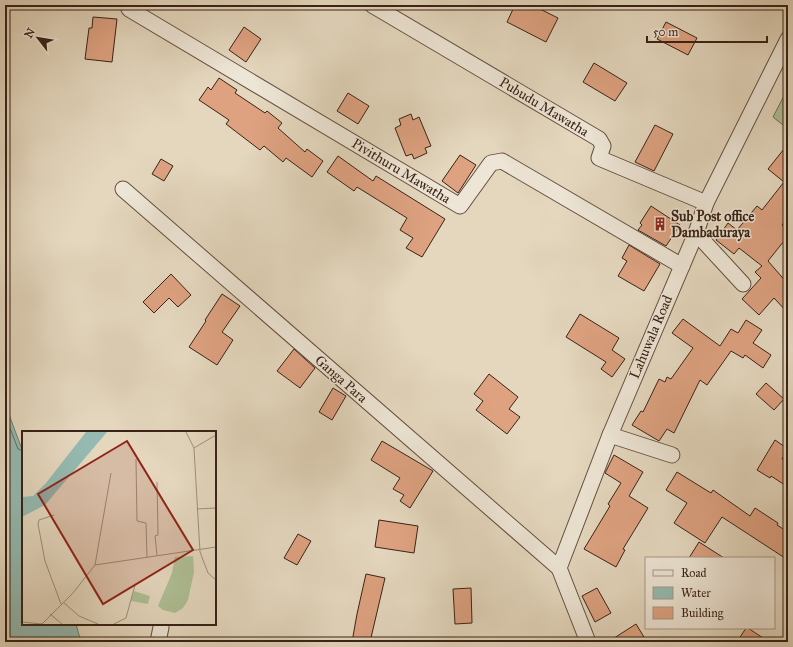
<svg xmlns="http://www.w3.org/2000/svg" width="793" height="647" font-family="'IM FELL Great Primer',serif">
<rect width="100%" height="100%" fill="#e4d7be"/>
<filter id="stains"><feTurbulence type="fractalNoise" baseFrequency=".005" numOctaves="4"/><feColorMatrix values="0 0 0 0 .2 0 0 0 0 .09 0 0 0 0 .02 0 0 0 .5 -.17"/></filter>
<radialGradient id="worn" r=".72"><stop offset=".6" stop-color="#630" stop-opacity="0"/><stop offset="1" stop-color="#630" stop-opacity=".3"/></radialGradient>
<polygon fill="#afbf95" stroke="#747056" points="788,88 788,129 773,117"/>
<polygon fill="#95bab1" stroke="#707d73" points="5,404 23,452 23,624 76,624 81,642 5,642"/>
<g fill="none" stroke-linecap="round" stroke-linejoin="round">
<polyline stroke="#676e64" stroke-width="1" points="5,415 18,449 23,451"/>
</g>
<g fill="#dea281" stroke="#392216">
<polygon points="515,5 532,5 558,18 546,42 507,22"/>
<polygon points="93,17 117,19 112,62 85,59 89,28 92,28"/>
<polygon points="666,22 697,38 688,55 657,39"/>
<polygon points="244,27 261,39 246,62 229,50"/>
<polygon points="594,63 627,83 615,101 583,82"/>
<polygon points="219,78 237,90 235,93 265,113 267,111 282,123 278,128 305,152 307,149 323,161 312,177 286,158 283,162 264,146 260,150 226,124 229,120 199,100 208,87 211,90"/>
<polygon points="348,93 369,106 358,124 337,111"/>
<polygon points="411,114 413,120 419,117 431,146 425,148 427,153 414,159 412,154 406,156 395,128 401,125 399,119"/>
<polygon points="655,125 673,134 654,171 635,162"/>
<polygon points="788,144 788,217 782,225 788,230 788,236 768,261 788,284 788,313 774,298 759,315 742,299 761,278 755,272 762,266 739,248 734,254 716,240 728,223 737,230 757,206 762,210 784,182 768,169"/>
<polygon points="460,155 476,165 458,193 442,181"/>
<polygon points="338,156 373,181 376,176 445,219 422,257 406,248 413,238 400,230 407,218 357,187 354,191 327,172"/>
<polygon points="161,159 173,166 164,181 152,174"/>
<polygon points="651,206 680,225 666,246 638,230 642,225 640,223"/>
<polygon points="629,245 660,264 644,291 618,276 627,261 622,258"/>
<polygon points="171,274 191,295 178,307 169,298 154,313 143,302"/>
<polygon points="222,294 240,306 222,332 233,340 217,365 189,347 206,321 205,320"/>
<polygon points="580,314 619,338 612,350 625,359 612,377 601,369 606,362 566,337"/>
<polygon points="683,319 720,346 731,329 738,333 746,320 762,330 753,343 771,355 763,368 745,355 743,358 731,351 707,385 700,380 674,433 667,429 659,441 632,425 641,411 643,412 659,379 665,382 667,377 671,379 693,348 672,333"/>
<polygon points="294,349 315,368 300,388 277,371"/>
<polygon points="489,374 518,397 509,409 520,417 507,434 476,410 483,401 474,394"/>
<polygon points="766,383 784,399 774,410 756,394"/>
<polygon points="333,388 346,396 332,420 319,412"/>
<polygon points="775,440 788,449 782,459 788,462 788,487 771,476 770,478 757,470"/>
<polygon points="382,441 433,471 410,508 400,501 404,495 393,489 400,478 371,460"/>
<polygon points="614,455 643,472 629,496 648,508 623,549 625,550 616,567 584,549 610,506 608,504 621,483 605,473"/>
<polygon points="677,472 711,493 713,490 750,516 755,508 778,523 777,525 788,532 788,560 722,517 705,543 674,523 687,503 666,490"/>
<polygon points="379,520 418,526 414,553 375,547"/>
<polygon points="298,534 311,541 297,565 284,558"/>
<polygon points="699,542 724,558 689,558"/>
<polygon points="366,574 385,578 370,642 352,642 357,614"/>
<polygon points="471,588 472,623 455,624 453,589"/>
<polygon points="597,588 611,613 595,622 582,596"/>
<polygon points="636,624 647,642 608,642"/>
<polygon points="746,628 748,628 769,642 737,642"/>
</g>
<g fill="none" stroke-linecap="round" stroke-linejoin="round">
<g stroke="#644f40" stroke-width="17">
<g id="minor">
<polyline points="372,5 599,139 603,146 599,158 706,203"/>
<polyline points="129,9 460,206 491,163 502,161 682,266"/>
<polyline points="123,189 559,568"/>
<polyline points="696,233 743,284"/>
<polyline points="610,435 672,455"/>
<polyline points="158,642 161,627"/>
<polyline points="588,642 559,568 610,435 696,233 706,203 788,39"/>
</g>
</g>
<use href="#minor" stroke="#ede5d5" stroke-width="15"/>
</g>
<defs>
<g id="building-bare" transform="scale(1.08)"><path d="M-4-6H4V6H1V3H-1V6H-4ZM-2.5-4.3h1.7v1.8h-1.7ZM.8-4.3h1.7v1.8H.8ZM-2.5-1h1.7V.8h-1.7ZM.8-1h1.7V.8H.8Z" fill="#8f2418" stroke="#ede5d5" stroke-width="2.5" paint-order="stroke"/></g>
</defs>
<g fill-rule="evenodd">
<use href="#building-bare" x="660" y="224"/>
</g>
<g text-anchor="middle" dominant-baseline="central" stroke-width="3" stroke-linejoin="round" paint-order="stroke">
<g font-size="14" fill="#392216" stroke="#ede5d5">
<text transform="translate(544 107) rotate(31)">Pubudu Mawatha</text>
<text transform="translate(401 171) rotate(31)">Pivithuru Mawatha</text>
<text transform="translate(651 337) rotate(-67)">Lahuwala Road</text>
<text transform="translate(341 379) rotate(41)">Ganga Para</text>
</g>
<g font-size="14" font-weight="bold" fill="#392216" stroke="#ede5d5" text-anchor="start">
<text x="671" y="216">Sub Post office<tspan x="671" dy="16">Dambaduraya</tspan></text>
</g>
</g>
<g transform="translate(22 431)">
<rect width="194" height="194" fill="#e4d7be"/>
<path d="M171,125L172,141L166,169L161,177L153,182L141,179L136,175L150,142L153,126ZM112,160L128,165L126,173L109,170Z" fill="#afbf95"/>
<path d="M64,1H85L23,74L0,86V66L11,65L24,52Z" fill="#95bab1"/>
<path fill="none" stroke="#a08f7b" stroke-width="1" d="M164,1L172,17M194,4L172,17L178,121L186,142L194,149M114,28L115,90L124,92L125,126M135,51L136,104L133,105L135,124M175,78L194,77M32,84L17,89L16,93L23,130L39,173M73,134L89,42M41,171L57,185L76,193M28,183L40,193M0,191L20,193M20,193L51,162L73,134L194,116M92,193L104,187L113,154"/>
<path fill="#8f2418" fill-opacity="0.15" stroke="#8f2418" stroke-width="2" d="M105,10L171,119L81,173L16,63Z"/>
<rect width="194" height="194" fill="none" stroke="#392216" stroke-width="2"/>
</g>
<rect width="793" height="647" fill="none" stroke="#e4d7be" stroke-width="20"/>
<rect x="6" y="6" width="781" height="635" fill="none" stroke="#392216" stroke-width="2"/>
<rect x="10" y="10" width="773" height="627" fill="none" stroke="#392216"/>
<rect x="645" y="557" width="130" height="72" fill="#ede5d5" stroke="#a59789"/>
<rect x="653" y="570" width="20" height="6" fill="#ede5d5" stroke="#a59789"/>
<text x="681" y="577" font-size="12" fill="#392216">Road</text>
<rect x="653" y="587" width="20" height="12" fill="#95bab1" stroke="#a59789"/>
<text x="681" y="597" font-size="12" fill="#392216">Water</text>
<rect x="653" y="607" width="20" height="12" fill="#dea281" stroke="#a59789"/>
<text x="681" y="617" font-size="12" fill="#392216">Building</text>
<g transform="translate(38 38) rotate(301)" stroke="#ede5d5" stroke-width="3" paint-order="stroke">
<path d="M0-3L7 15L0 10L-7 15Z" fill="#392216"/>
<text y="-6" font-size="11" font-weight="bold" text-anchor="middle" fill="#392216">N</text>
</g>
<path d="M647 36v6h120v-6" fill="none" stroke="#392216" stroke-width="2"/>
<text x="653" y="36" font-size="12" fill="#392216" stroke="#ede5d5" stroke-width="3" paint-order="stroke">50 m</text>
<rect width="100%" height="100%" filter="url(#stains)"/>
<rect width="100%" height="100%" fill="url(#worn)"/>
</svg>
